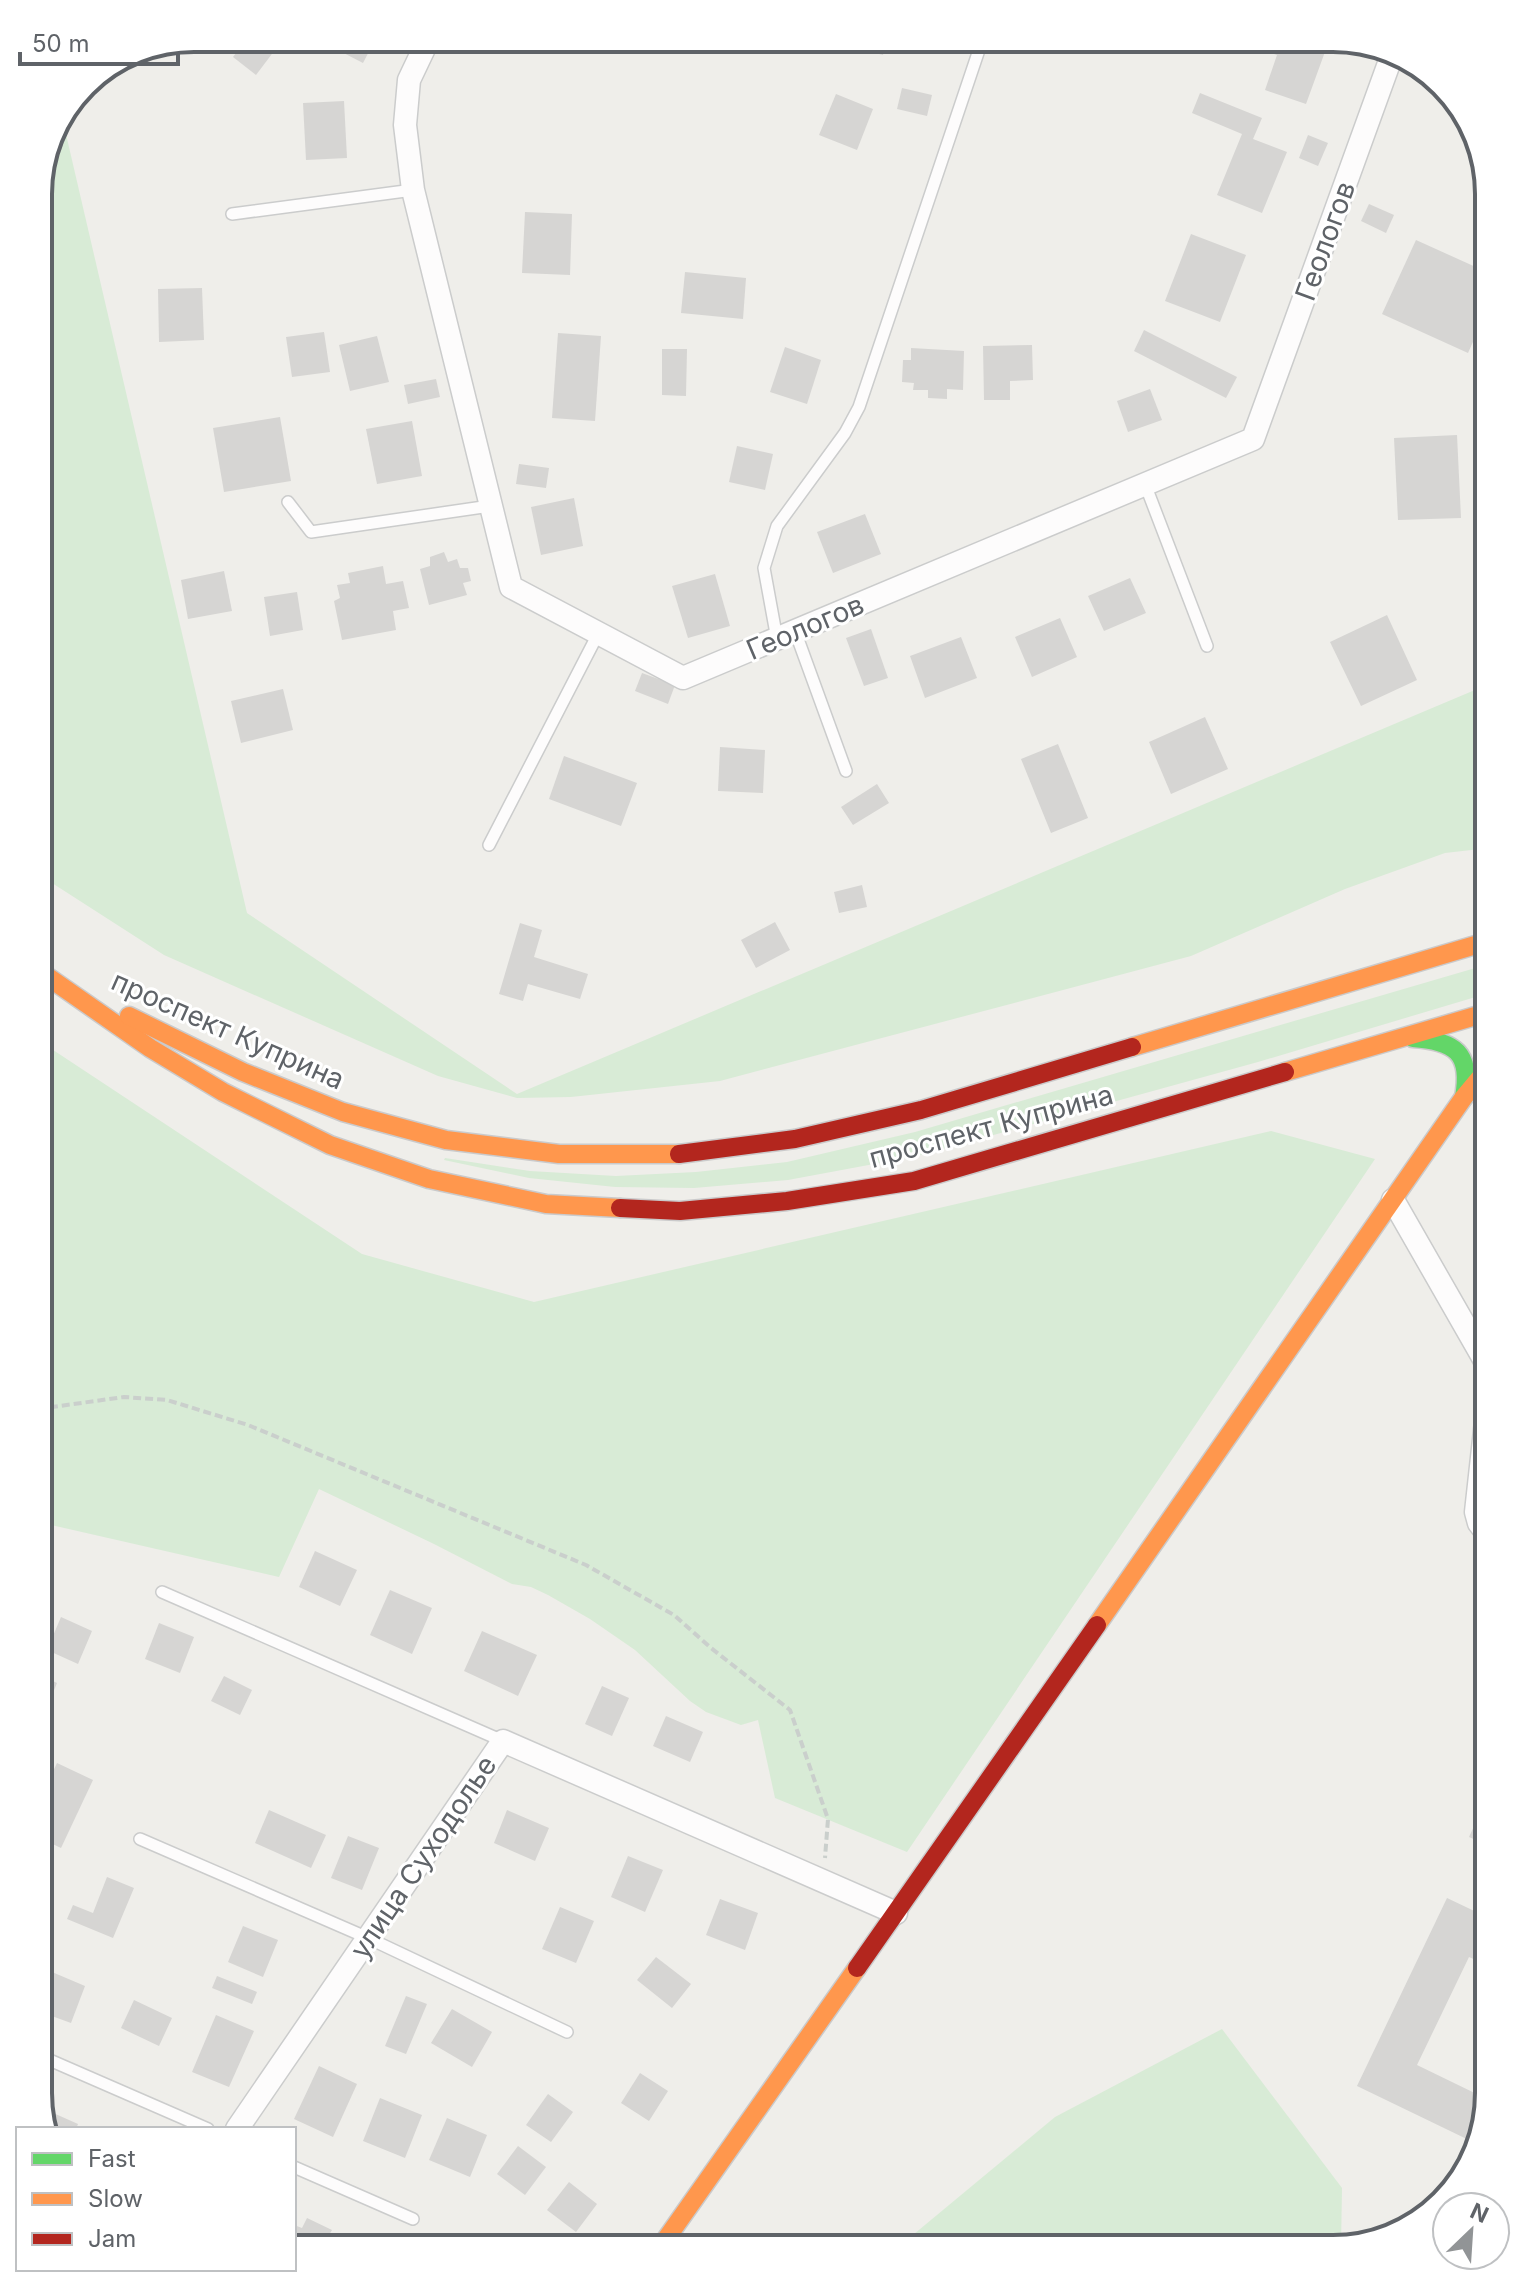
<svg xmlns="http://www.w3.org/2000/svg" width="1527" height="2287" font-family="Inter,sans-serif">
<rect width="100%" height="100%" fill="#efeeea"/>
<g fill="#d8ebd6">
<polygon points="62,117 247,913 517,1094 1482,687 1489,669 1489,848 1445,853 1345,889 1191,956 720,1081 571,1097 517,1098 438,1076 164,955 38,874 38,185 50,134"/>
<polygon points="1489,964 1489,993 1258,1062 917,1156 788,1180 694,1188 615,1187 529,1178 444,1160 445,1158 530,1171 616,1176 696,1172 787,1162 915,1132"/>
<polygon points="38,1040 362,1254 534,1302 1271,1131 1375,1159 907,1852 775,1798 758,1720 741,1725 706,1712 690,1701 635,1650 590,1619 548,1595 531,1587 512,1584 434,1544 319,1489 279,1577 38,1522"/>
<polygon points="1222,2029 1342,2188 1341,2247 1333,2249 896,2249 1055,2117"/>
</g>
<g fill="#d6d5d3">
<polygon points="247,38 284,38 256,75 233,57"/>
<polygon points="334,38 376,38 363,63 330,46"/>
<polygon points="838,38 887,38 883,55 836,43"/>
<polygon points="1276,38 1330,38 1306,104 1265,90 1277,55 1271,53"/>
<polygon points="902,88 932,95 927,116 897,109"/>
<polygon points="1200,93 1262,118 1253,139 1287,152 1262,213 1217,195 1242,134 1192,113"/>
<polygon points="836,94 873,109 857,150 819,135"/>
<polygon points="344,101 347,158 306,160 303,103"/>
<polygon points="1308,135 1328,143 1318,166 1299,158"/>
<polygon points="1369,204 1394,215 1386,233 1361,221"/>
<polygon points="525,212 572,214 570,275 522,273"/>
<polygon points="1191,234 1246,255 1220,322 1165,301"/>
<polygon points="1416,240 1489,273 1489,306 1468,353 1382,314"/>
<polygon points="685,272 746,278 743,319 681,313"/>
<polygon points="202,288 204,340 159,342 158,289"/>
<polygon points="1144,330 1237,377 1226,398 1134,351"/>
<polygon points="324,332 330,372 292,377 286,337"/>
<polygon points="558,333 601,336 595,421 552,418"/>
<polygon points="377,336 389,382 350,391 339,345"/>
<polygon points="1032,345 1033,380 1010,381 1010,400 984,400 983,346"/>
<polygon points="785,347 821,360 807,404 770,392"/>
<polygon points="911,348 964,351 963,390 947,389 947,399 928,398 928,390 913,390 914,383 902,382 903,360 911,360"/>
<polygon points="662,349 687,349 686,396 662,395"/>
<polygon points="436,379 440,397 408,404 404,385"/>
<polygon points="1150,389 1162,420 1128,432 1117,401"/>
<polygon points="280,417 291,481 224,492 213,428"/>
<polygon points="412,421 422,476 377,484 366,429"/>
<polygon points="1457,435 1461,518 1398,520 1394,438"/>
<polygon points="737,446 773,454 765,490 729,482"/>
<polygon points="519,464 549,468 546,488 516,484"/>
<polygon points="574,498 583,546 541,555 531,507"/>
<polygon points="865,514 881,554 833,573 817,532"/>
<polygon points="444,552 448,562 457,559 460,568 468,568 471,581 463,583 467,595 429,605 420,569 430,566 430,557"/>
<polygon points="383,566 386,584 403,581 409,608 393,611 396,630 342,640 334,601 340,598 337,585 350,583 348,573"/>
<polygon points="224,571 232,611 188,619 181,580"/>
<polygon points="715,574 730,626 688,638 672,586"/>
<polygon points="1130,578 1146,613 1104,631 1088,596"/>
<polygon points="297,592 303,630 270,636 264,597"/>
<polygon points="1387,615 1417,680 1361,706 1330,642"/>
<polygon points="1060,618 1077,657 1032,677 1015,637"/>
<polygon points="871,629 888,678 864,686 846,638"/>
<polygon points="961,637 977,678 925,698 910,656"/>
<polygon points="642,673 675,685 668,704 635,691"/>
<polygon points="283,689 293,730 241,743 231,701"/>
<polygon points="1205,717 1228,769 1171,794 1149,742"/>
<polygon points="1058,744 1088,818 1051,833 1021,759"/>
<polygon points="720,747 765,750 763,793 718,791"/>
<polygon points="564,756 637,783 621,826 549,799"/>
<polygon points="877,784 889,803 853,825 841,807"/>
<polygon points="862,885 867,907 839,913 834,892"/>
<polygon points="775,922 790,950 756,968 741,940"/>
<polygon points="520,923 542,930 534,957 588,974 580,999 528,984 523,1001 499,994"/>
<polygon points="315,1551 357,1570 340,1606 299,1587"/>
<polygon points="390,1590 432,1608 412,1654 370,1635"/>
<polygon points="61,1617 92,1631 78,1664 47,1650"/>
<polygon points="159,1623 194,1637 180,1673 145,1659"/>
<polygon points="482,1631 537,1655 518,1696 464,1671"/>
<polygon points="38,1674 57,1683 38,1729"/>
<polygon points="224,1676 252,1690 240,1715 211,1701"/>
<polygon points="602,1686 629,1698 612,1736 585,1724"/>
<polygon points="666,1716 703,1732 690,1762 653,1746"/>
<polygon points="57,1763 93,1780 61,1848 38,1837 38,1803"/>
<polygon points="1489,1794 1489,1846 1469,1837"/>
<polygon points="269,1810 326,1835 311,1868 255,1843"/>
<polygon points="507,1810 549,1828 535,1861 494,1843"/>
<polygon points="348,1836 379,1848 362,1890 331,1878"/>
<polygon points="628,1856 663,1870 645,1912 611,1897"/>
<polygon points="107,1877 134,1888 113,1938 67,1919 73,1905 93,1913"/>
<polygon points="1447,1898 1489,1918 1489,1966 1469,1957 1417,2065 1487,2099 1475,2143 1357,2086"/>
<polygon points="720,1899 758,1913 745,1950 706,1935"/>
<polygon points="560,1907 594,1921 576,1963 542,1949"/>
<polygon points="243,1926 278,1940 263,1977 228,1962"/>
<polygon points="656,1957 691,1984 672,2008 637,1980"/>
<polygon points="52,1972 85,1986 71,2023 38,2011"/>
<polygon points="217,1976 257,1992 252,2004 212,1988"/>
<polygon points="406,1996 427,2004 406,2054 385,2046"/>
<polygon points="134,2000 172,2018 159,2046 121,2028"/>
<polygon points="452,2009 492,2032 472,2067 431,2043"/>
<polygon points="216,2015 254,2031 229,2087 192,2072"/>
<polygon points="319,2066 357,2084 333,2137 294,2119"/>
<polygon points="640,2073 668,2091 649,2121 621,2103"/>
<polygon points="548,2094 573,2112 551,2142 526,2125"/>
<polygon points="380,2098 422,2115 405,2158 363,2141"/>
<polygon points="42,2108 78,2124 76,2129 48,2129"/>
<polygon points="447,2118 487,2135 470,2177 429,2160"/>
<polygon points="518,2146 546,2167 525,2195 497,2174"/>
<polygon points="569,2182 597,2204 576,2232 547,2210"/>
<polygon points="307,2218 332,2230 326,2240 344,2249 294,2249 294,2225 302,2228"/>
<polygon points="497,2237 514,2249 488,2249"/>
</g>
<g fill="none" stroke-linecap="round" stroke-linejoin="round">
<g stroke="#cbcccc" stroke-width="14">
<g id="lane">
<polyline points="232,214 413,190"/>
<polyline points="1145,484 1207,646"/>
<polyline points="288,502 311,532 490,506"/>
<polyline points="795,631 846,771"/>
<polyline points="777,639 764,568 777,526 845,433 859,407 983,38"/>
<polyline points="489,845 598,634"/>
<polyline points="162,1592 503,1741"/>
<polyline points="140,1839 368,1938 567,2032"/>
<polyline points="38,2055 208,2129"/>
<polyline points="294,2167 413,2219"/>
</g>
</g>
<g stroke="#cbcccc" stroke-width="25">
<g id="street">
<polyline points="429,38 409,80 405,125 413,190 511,587 683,678 1253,439 1392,55"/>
<polyline points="1393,1200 1484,1359 1489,1372"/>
<polyline points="1489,1536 1479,1523 1476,1512 1489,1394"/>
<polyline points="237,2129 503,1741 896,1913"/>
</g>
</g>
<g stroke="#cacacb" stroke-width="21">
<path id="fast" d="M1413,1038C1455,1041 1472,1053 1464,1097"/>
</g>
<g stroke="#cacacb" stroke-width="21">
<g id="slow">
<polyline points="38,970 150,1048 223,1092 330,1145 429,1179 546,1204 620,1208"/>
<polyline points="129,1016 243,1072 343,1112 446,1140 559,1154 679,1154"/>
<polyline points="1132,1047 1489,941"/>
<polyline points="1285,1072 1489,1012"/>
<polyline points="1097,1625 1464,1097 1489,1067"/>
<polyline points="659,2249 857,1968"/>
</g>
</g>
<g stroke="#cacacb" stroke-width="21">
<g id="jam">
<polyline points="679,1154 795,1139 921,1110 1132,1047"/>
<polyline points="620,1208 680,1211 787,1201 914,1181 1285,1072"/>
<polyline points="857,1968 1097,1625"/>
</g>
</g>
<polyline stroke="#cacfcc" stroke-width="4" stroke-dasharray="8 4" stroke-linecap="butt" points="38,1409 124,1397 167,1400 248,1425 586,1565 674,1615 711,1648 790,1710 828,1819 825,1858"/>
<use href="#lane" stroke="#fdfcfc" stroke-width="11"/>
<use href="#street" stroke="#fdfcfc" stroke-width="22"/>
<use href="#fast" stroke="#63d668" stroke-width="18"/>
<use href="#slow" stroke="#ff974d" stroke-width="18"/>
<use href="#jam" stroke="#b3261e" stroke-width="18"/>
</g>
<g text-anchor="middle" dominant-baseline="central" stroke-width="6" stroke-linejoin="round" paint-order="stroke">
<g font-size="28" fill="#5f6368" stroke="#fff">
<text transform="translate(1325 241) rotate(-70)">Геологов</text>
<text transform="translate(805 627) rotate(-23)">Геологов</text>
<text transform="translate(228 1030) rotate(24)">проспект Куприна</text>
<text transform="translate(991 1126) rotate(-15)">проспект Куприна</text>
<text transform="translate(423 1857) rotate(-56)">улица Суходолье</text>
</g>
</g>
<path d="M0 0H1527V2287H0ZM194 52H1333A142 142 0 0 1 1475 194V2093A142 142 0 0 1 1333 2235H194A142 142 0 0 1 52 2093V194A142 142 0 0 1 194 52Z" fill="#fff" fill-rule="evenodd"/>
<path fill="none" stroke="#5f6368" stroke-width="4" d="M194 52H1333A142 142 0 0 1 1475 194V2093A142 142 0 0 1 1333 2235H194A142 142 0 0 1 52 2093V194A142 142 0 0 1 194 52Z"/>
<rect x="16" y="2127" width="280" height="144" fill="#ffffff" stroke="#bfc1c3" stroke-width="2"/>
<rect x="32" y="2153" width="40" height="12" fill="#63d668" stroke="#bfc1c3" stroke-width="2"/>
<text x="88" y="2167" font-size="24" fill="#5f6368">Fast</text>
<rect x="32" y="2193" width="40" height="12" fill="#ff974d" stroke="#bfc1c3" stroke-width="2"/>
<text x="88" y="2207" font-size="24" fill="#5f6368">Slow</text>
<rect x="32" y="2233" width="40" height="12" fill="#b3261e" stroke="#bfc1c3" stroke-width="2"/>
<text x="88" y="2247" font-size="24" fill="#5f6368">Jam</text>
<g transform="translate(1471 2231) rotate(25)"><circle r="38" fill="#ffffff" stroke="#bfc1c3" stroke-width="2"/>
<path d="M0-6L14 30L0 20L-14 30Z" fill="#919496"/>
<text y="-12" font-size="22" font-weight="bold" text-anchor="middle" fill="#5f6368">N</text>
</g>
<path d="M20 52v12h158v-12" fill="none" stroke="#5f6368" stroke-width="4"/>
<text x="32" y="52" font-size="24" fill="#5f6368" stroke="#ffffff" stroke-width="6" paint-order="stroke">50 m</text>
</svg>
